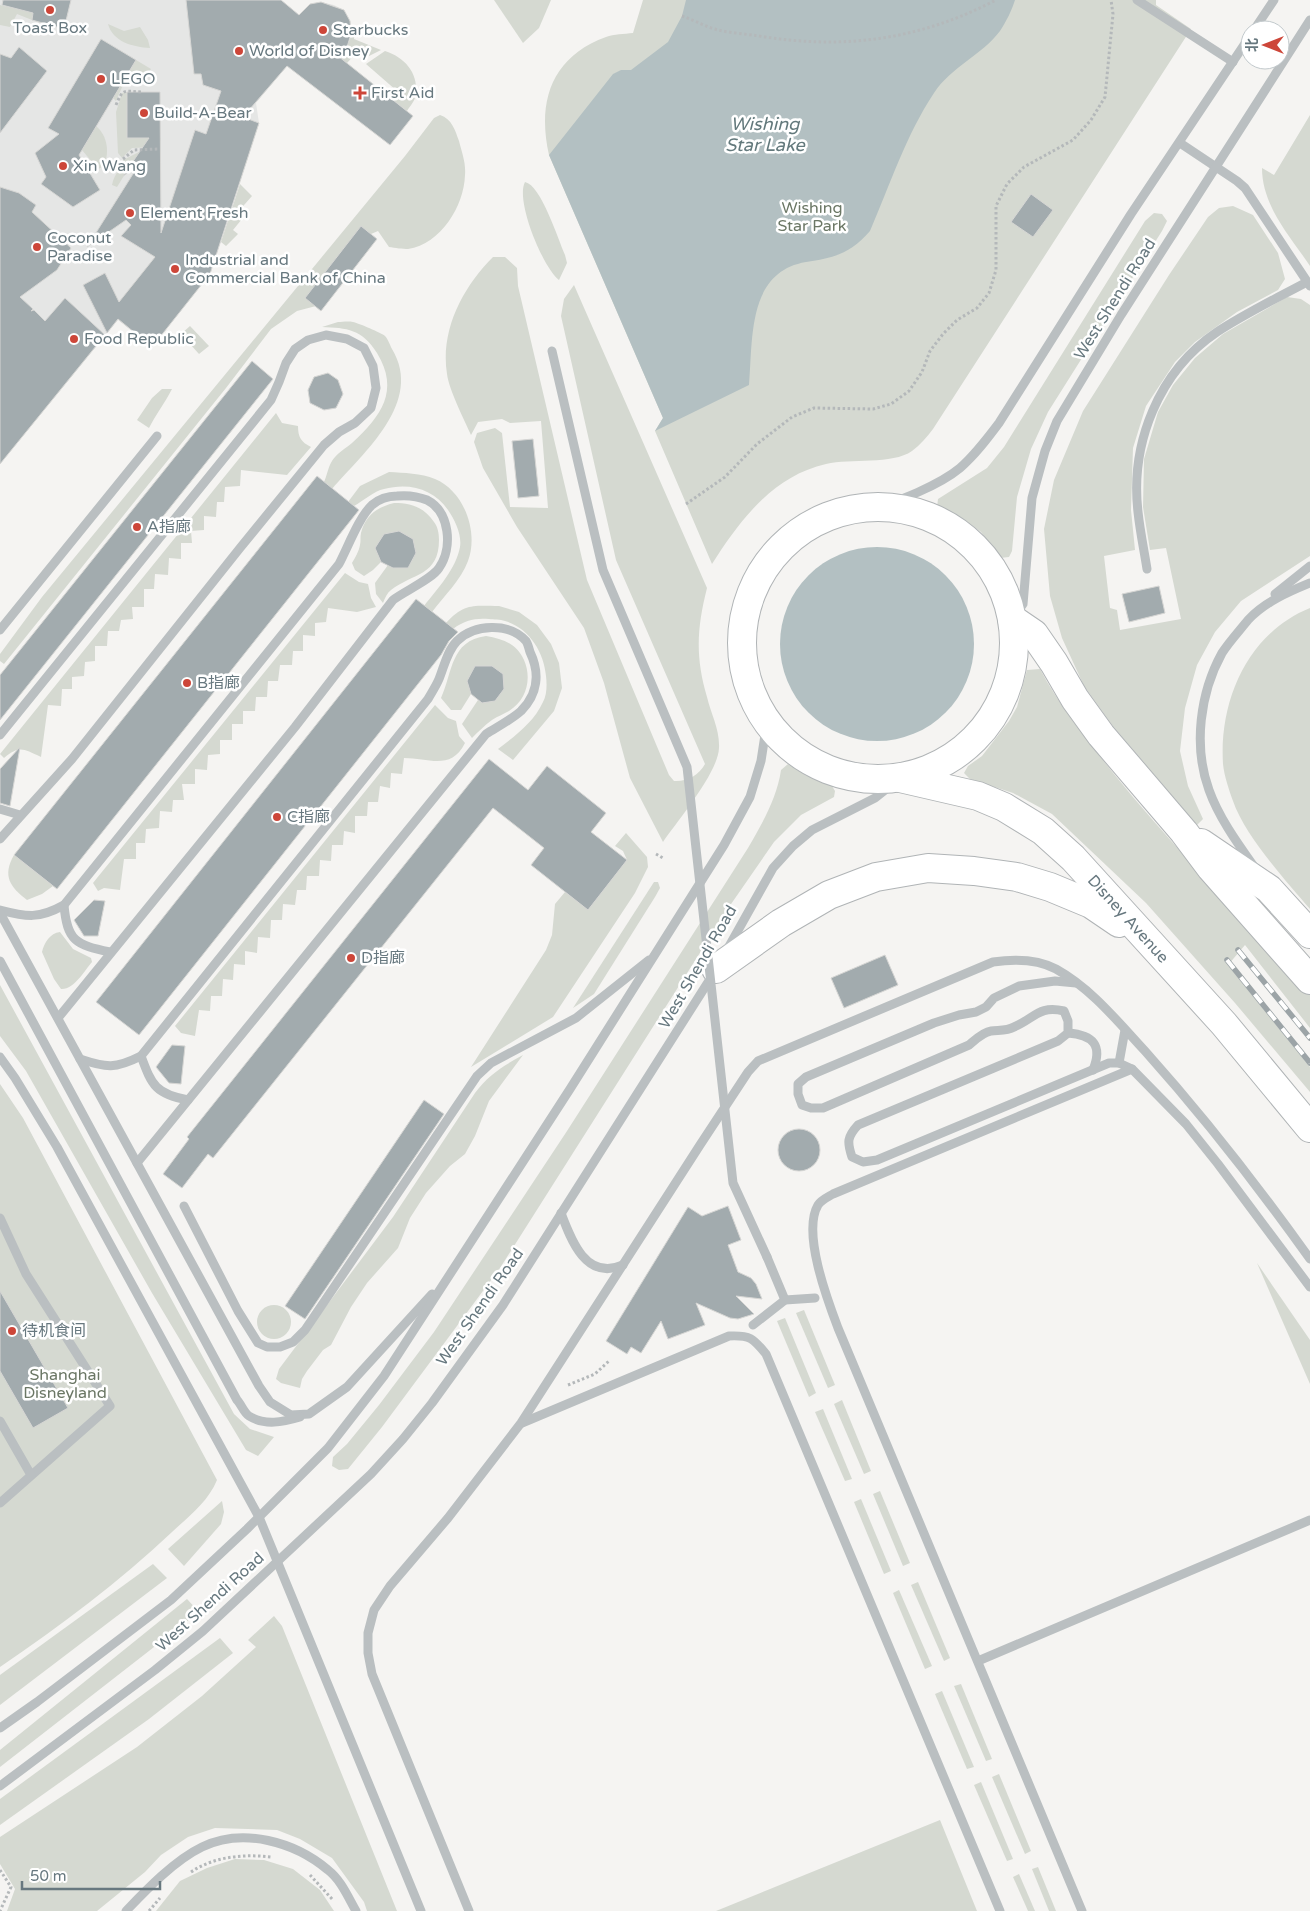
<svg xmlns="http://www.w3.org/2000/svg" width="1310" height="1911" font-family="'Varela Round','Noto Sans SC',sans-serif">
<rect width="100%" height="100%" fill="#f5f4f2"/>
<polygon fill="#e5e6e5" points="0,0 281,0 301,17 310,4 321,2 334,5 344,10 350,21 351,34 347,47 338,57 413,116 390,145 287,66 256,103 259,123 210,274 152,347 118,320 0,464"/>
<g fill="#d5d9d1">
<polygon points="494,0 551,0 539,28 523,43"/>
<path d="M643,0H1156V5L1191,29L933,429C927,437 920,445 912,451C892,465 851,458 826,464C773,476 740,520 712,564L655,431L663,418L549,155C537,102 551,57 606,37C614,34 624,34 633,33Z"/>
<polygon points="0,5 33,13 32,20 17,14 10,27 0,25"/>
<path d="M108,24L124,31L140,27L148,40L150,48C133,47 113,42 108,24Z"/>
<path d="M351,29H355L354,39L381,50L365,58L357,52L347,63L338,56C346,48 352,41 351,29Z"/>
<path d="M385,51C404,57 418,72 416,93C416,100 410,106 407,111L392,99L397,91L366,64Z"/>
<polygon points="136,60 151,69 140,86 133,83 123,85 116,101 113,98"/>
<polygon points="127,92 127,138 161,138 159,147 132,148 122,158 118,153 116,112 122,93"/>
<path d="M440,115C452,119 455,130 459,141C462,153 466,163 465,175C464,206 441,244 408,249C403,249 395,248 389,247L378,231L371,234L362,227L316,306L297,311L271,329L226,388L4,664L0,661V654L42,597L405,156L434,118Z"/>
<path d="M1310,115V266C1290,236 1262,206 1262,168L1274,175Z"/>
<path d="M96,126C108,136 110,154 103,167L98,169L82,150Z"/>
<path d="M159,150V158H135L117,187L112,185C114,173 123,167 123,160L139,152Z"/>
<path d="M525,182C541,185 558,239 565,255L567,263L559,280C543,268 515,200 525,182Z"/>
<polygon points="240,184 252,196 237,213 242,219 233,230 238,234 226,246 221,242"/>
<polygon points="1233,206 1253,215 1278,253 1285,279 1278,290 1237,312 1195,342 1175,362 1146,406 1133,448 1131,510 1135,550 1104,556 1110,608 1117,610 1120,630 1181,619 1166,548 1150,550 1143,507 1144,459 1158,412 1173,385 1195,358 1223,334 1287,297 1301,299 1310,305 1310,556 1241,601 1215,632 1197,665 1185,708 1180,751 1188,786 1203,819 1197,825 1112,725 1084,686 1062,638 1050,596 1044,529 1054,480 1083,411 1169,275 1208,217 1219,208"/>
<polygon points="1154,213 1162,214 1167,221 1162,231 1048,412 1031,449 1017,497 1012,551 1009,557 1000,558 981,532 965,520 937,507 938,499 987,468 1004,447 1145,221"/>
<path d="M493,257H505L517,268L518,286L587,580L669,775L674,781C687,782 699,775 705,764L616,560L561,316L564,299L574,285L707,588C697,628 695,656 707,697C711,714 720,730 719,748C718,773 678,820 663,842L630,778L604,683L584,628L517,527L483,468L474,442L477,433L495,428L502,433L510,507L548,508L541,421L510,423L502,419L478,422L471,435C464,419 449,390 447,374C440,330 463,287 493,257Z"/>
<path d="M338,322C342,322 348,321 353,322C358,323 382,333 385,336C388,339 390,345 392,349C424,402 364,452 332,489L324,482C327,476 328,467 332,461C336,454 346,448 352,443C381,416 400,391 377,353C362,329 347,328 322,327Z"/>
<polygon points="190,326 209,346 199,354 181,334"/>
<path d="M162,389H172C165,403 156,414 149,428L137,420L152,398Z"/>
<path d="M276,413L282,423L298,426C298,437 301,442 311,447L287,475L241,470L240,486L225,487L224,502H217L216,517L204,516V530L191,531L192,543H181V559L169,558L168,575L155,574L154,589H144V607H132L133,619L121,620L119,631H108L107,646H95V661L85,662L84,676L72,677V689H62L61,706L48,705L41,757C23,749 20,745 4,758L0,754Z"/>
<path d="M389,472C404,473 421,473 435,479C464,491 479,532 468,561C461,580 444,596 432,612L424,606C438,588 456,569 460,547C462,535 455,520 448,510C434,489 409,482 384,489C374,491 363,501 354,506L348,502L360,486Z"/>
<path d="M394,503C411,503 424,507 434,522C438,527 439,534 439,540C439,576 413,573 391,590C387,593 385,598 383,603L376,594L375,583L388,565L416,553L413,539L399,531L384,534L375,548L381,562L373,570L364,576L355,570L352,563C355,558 359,551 360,545C361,541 360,537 361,533C365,516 377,507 394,503Z"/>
<polygon points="345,573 359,582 368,584 371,598 376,607 357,612 328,608 326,622 315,623 315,636 303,635 303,651 293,651 292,665 280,665 278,681 268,681 267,697 256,697 255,711 243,711 243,724 232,724 232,740 220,740 220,754 208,755 207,770 195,769 195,784 182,784 184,800 173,800 172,812 160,811 159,828 146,829 145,843 136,843 136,859 124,859 120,890 104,888 98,891 93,883 97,878"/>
<path d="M499,606L519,612L537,625L551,644L559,663L562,688L554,711L513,760L498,749C515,736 534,722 543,702C547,695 547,684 546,676C544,652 529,628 505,621C500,619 494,620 489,619C475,618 465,620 453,629L446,623C465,603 473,606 499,606Z"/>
<path d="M1310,608V909C1286,881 1245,836 1233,801C1229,790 1224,775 1223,764C1219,700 1248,633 1310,608Z"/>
<path d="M486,636C503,639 516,643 524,660C532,678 527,700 509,711C504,714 498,716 492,720C485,725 478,732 472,738L462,724L478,700L482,703L495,701L504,689L503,674L492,666H475L467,681L471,694L461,710H451L441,698C453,672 450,641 486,636Z"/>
<path d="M1040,669C1060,707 1087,740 1114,774C1176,851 1246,919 1310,994V1028L1245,945L1228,965L1310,1067V1092L1235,1003L1146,903L1052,814L1013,793L970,779L964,773L968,766L982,756L1009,721L1017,707L1027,670Z"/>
<path d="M435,705L448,718L456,721L459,736L465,743C451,771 429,758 404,758L402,774L391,773L390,788L380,786L378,802H368L367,816H355V833L344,831L343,845H332L331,861L320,860L319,876H307L306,890H297L295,905L283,904L282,920H271L270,938L258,937L257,953L245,951V965L234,964L233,980L223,979L222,996H211L210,1011L199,1010L195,1036L181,1033L175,1026Z"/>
<path d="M788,764L805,775L832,786L835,791L834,797L801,815L774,842L729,907L500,1268L382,1427L348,1469L339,1470L332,1466L333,1457L347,1444L379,1405L434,1332L567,1131L748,848C762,824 777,798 781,770Z"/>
<polygon points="626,833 647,857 648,867 635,893 553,1017 471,1067 546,950 552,935 555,904 565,892 588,910 627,860 623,851 615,846"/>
<path d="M14,855L53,886L42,894L27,900C10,887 2,876 14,855Z"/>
<polygon points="654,882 658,882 660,888 655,897 594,994 573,1008"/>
<path d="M60,932L73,949L91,958L92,962C84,971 74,990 61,989L54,979L42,952C44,943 50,933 60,932Z"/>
<polygon points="0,985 234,1414 250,1429 274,1437 258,1456 246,1450 152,1293 26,1071 0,1036"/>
<path d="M523,1055L489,1101L475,1136L465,1154L450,1166L426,1193L410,1218L398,1248L367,1283L351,1307L331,1345L323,1350L307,1371L302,1379L300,1388L281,1383L276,1379L279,1369L393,1217L475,1093C488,1075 503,1066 523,1055Z"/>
<path d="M0,1084L23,1118L217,1480C208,1502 189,1516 172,1532C119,1582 60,1626 0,1667Z"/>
<polygon points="1257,1263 1310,1340 1310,1384"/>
<circle cx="274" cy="1322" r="17"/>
<polygon points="804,1310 835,1385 828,1388 796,1313"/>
<polygon points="785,1318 816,1393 809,1397 777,1321"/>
<polygon points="842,1400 871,1471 864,1474 834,1404"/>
<polygon points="823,1409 852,1479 845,1481 815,1412"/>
<polygon points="880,1491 910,1563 903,1566 873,1494"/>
<polygon points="861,1499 891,1571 884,1574 854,1502"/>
<polygon points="222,1501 224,1512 221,1524 184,1566 168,1549"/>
<polygon points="153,1564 167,1578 0,1705 0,1675"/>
<polygon points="918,1582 950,1658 944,1661 911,1585"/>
<polygon points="899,1590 932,1666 925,1669 893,1593"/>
<polygon points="187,1599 199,1612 0,1767 0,1750"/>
<polygon points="274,1616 282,1626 397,1911 367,1911 364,1902 332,1858 300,1839 277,1830 215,1828 188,1837 161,1855 145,1872 97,1911 7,1911 15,1889 0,1864 0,1837 137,1747 202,1696 256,1647 248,1640"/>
<polygon points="220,1638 233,1653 149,1719 0,1825 0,1799"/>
<polygon points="961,1684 992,1759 986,1761 954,1686"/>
<polygon points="942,1691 974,1767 967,1769 935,1694"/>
<polygon points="999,1774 1031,1851 1025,1854 992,1777"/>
<polygon points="981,1782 1013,1859 1007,1861 974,1785"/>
<polygon points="940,1820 977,1911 716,1911"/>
<polygon points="235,1859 264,1860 293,1869 320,1890 334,1911 156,1911 180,1881 207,1868"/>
<polygon points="1038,1867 1056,1911 1049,1911 1032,1869"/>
<polygon points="1019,1874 1035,1911 1028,1911 1013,1877"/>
</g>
<g fill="#b3c0c2">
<path d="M686,0H1015C1012,10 1006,22 1000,31C982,55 951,67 934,93C906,135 890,185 870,231C851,253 834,258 806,262C747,272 753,339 749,385L655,431L663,418L549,155L613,74L621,70H631L668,42L682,16Z"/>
<circle cx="877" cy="644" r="97"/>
</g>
<g fill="#a2abae" stroke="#d6d6d4">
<polygon points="3,0 71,0 64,29 32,20 33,13 2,5"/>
<polygon points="186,0 281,0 299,15 310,4 321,2 344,10 350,21 351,34 347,47 338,56 413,116 390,145 287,66 243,117 259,123 210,274 152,347 118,319 107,333 83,285 105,273 119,302 155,257 121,236 131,225 126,220 87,247 138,166 123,176 149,138 127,138 127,92 160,92 161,233 195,130 206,134 221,91 203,85 201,74 194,74"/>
<polygon points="101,39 136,60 79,155 100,190 73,207 41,184 46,177 35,153 59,134 48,128"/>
<polygon points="19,47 47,71 0,133 0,54 11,58"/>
<polygon points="0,187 19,193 36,205 32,212 71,248 57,270 20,297 33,309 31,311 34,310 45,321 65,298 105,335 0,464"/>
<polygon points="1031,194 1053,210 1033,237 1011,222"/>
<polygon points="361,226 377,239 321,311 305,298"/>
<polygon points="252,361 273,379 0,720 0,675"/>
<polygon points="328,373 338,380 343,394 336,408 324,410 310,403 308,390 314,377"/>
<polygon points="533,439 539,496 518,498 512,441"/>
<polygon points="317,476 359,510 57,889 14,855"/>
<polygon points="399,531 413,539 416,553 408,568 393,568 381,562 375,548 384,534"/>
<polygon points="1159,586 1165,613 1129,622 1122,594"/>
<polygon points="416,599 458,632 449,641 441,655 139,1035 96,1002"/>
<polygon points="475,666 492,666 503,674 504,689 495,701 482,703 471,694 467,681"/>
<polygon points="20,747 10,806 0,803 0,769"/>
<polygon points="489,759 528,790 547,766 606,813 591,832 627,860 588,910 531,865 544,848 493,808 213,1158 208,1154 182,1188 163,1174 189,1139 187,1137"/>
<polygon points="94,900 105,901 98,936 84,936 74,920"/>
<polygon points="885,955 898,985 844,1008 831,978"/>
<polygon points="172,1045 185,1046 181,1084 169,1083 156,1067"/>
<polygon points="424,1100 444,1114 305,1319 285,1306"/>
<circle cx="799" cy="1150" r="21"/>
<polygon points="728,1206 741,1240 728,1245 738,1272 751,1278 756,1284 762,1299 736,1296 754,1314 738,1319 730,1318 696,1303 705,1325 668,1339 661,1321 641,1353 631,1347 627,1354 606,1341 688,1207 702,1216"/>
<polygon points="0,1291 68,1408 33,1428 0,1371"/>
</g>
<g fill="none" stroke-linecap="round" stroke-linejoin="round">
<g stroke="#b0b4b6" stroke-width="30">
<g id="highway">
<circle cx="878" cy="643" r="136"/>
<polyline points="1012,619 1034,634 1054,663 1075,699 1101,735 1184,832 1211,868 1310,980"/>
<polyline points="900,778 978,796 1004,807 1043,831 1073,858 1224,1024 1310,1128"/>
<polyline points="1201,843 1269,889 1310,934"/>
<polyline points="716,969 781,923 829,895 876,877 928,868 974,871 1017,877 1050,887 1091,904 1119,923"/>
</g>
</g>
<g stroke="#b4b8ba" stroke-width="3" stroke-dasharray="2.5 2.5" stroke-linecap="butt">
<path d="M682,16C694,20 706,27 718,30C731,33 746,34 759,36C844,50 919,40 996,0"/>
<path d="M116,105C123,88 124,91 141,92"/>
<polyline points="123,159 134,150 159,149"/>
<polyline points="686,504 725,477 757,444 792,417 814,408 873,409 891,404 909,391 922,372 930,351 943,334 957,320 977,308 989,293 996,270 996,206 1007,184 1024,167 1073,140 1091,120 1105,97 1113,14 1111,0"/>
<polyline points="656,854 663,858"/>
<polyline points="568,1385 595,1374 609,1361"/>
<polyline points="0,1870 11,1887 0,1911"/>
<path d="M191,1872C215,1856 244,1854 271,1857"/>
<polyline points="310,1875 333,1900"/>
<polyline points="149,1911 160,1898"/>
</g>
<g stroke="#babfc1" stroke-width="9">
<polyline points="1137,0 1233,62"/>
<polyline points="1254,30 1274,0"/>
<polyline points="1180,143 1237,181 1245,188 1310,286"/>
<path d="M872,506C895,505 942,483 960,468C975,455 987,439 999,423L1131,214L1250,36"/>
<path d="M1147,569C1144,550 1140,531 1138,512C1130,443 1159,371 1217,332C1246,313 1277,298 1307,282"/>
<polyline points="1275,594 1310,566"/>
<polyline points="1014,617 1023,604 1032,498 1045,451 1057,421 1121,315 1310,20"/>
<polyline points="0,630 157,436"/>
<polyline points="0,735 271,400 279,382 286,363 295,349 308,340 326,335 347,339 364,348 373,366 376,388 371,408 355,423 339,432 324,445 240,548 72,759 0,839"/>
<polyline points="0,809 20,815"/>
<path d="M1255,868C1238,844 1219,818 1209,790C1193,746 1200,693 1222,653C1229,642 1240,630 1248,620C1265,602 1288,592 1310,583"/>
<path d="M64,905C67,941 76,945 110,952"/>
<path d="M0,910C27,917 39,919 64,905L339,564C348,547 359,517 372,505C379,499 389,496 397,496C407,495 417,496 427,500C450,512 453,548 439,568C432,579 405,591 393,600L295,727L58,1018"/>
<polyline points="0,913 259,1386 270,1402 291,1415 309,1414 347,1387 432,1294"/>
<polyline points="727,950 773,868 793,846 812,830 875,798 899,779"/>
<path d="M0,961L237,1400C241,1404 244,1413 249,1416C265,1426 283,1422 300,1417"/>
<path d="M1076,983L1055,981L1019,986L994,998L986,1007L976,1012L959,1015L934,1023L806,1077L798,1084V1094L802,1105L811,1108H823L969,1045C975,1040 983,1032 991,1031C999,1030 1007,1031 1014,1027C1035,1018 1039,1005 1064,1011L1068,1021V1033L1058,1041L858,1125C847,1137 847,1142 852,1157L863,1162L877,1160L1109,1063H1119L1132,1069L1186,1124L1218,1164L1310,1287"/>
<path d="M1068,1033C1093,1035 1103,1045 1093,1070"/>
<path d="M141,1056C152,1086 156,1094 188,1100"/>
<polyline points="0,1057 15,1078 57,1147 259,1517 421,1911"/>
<path d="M80,1059C107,1068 115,1069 141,1056L428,699C432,692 436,686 439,679C444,667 447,651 457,641C474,624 509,622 526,641C528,644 529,649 530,652C540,673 538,694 521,711C511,720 497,727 486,734L137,1163"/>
<polyline points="1119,1063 1125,1030"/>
<polyline points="184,1206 238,1311 258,1343 267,1347 280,1347 293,1342 305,1330 477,1076 491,1063 576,1018 649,960"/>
<path d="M561,1213C571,1240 586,1281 623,1265"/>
<polyline points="0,1218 26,1274 110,1406 0,1503"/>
<polyline points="767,1257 785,1300"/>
<polyline points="753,1325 785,1300 815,1298"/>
<polyline points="0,1421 31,1475"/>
<path d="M522,1423L729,1336C750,1335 753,1338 766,1354L1000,1911"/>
<polyline points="978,1661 1310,1520"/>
<polyline points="0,1728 37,1702 171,1600 247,1529 328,1448 384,1376 570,1089 724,845 750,797 761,761 767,722"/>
<polyline points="0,1786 155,1670 203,1631 371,1474 403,1439 432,1403 503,1305 712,976"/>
<path d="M126,1911C147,1889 175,1860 202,1847C243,1827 295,1842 328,1870C341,1880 348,1897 356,1911"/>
<path d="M469,1911L372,1674L368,1653V1633L374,1610L390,1586L448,1518L521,1423L700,1145L748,1072L758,1061L993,962C1014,959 1037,959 1056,969C1092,989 1118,1022 1145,1051C1204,1117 1258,1186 1310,1259"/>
<path d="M1082,1911L838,1328C827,1299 802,1232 818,1205C821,1200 828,1197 833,1194L1132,1069"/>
</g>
<use href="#highway" stroke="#fff" stroke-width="28"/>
<g stroke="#9ca4a7" stroke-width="5.5">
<g id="rail">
<polyline points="1238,950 1310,1038"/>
<polyline points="1227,960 1310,1063"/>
</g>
</g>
<use href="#rail" stroke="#fff" stroke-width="4" stroke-dasharray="11" stroke-linecap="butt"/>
<polyline stroke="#babfc1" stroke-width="9" points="552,351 603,570 687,767 733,1183 767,1257"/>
</g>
<g fill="#cd4639" stroke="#fff" stroke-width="2">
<circle cx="50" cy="10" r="5"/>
<circle cx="323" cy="30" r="5"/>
<circle cx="239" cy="51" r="5"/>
<circle cx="101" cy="79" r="5"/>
<path d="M357.5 85.5h5v5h5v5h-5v5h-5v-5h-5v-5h5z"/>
<circle cx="144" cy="113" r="5"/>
<circle cx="63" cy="166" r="5"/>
<circle cx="130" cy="213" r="5"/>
<circle cx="37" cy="247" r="5"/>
<circle cx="175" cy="269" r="5"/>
<circle cx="74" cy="339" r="5"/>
<circle cx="137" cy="527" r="5"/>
<circle cx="187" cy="683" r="5"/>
<circle cx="277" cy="817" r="5"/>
<circle cx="351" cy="958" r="5"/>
<circle cx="12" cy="1331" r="5"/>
</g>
<g text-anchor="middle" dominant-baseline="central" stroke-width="5" stroke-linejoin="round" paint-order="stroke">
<g font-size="16" fill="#67787f" stroke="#fff" text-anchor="start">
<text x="50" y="28" text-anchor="middle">Toast Box</text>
<text x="333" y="30">Starbucks</text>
<text x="249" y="51">World of Disney</text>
<text x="111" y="79">LEGO</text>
<text x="371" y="93">First Aid</text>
<text x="154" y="113">Build-A-Bear</text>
<text x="73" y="166">Xin Wang</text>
<text x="140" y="213">Element Fresh</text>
<text x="47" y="238">Coconut<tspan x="47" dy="18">Paradise</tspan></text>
<text x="185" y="260">Industrial and<tspan x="185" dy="18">Commercial Bank of China</tspan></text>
<text x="84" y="339">Food Republic</text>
<text x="147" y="527">A指廊</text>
<text x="197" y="683">B指廊</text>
<text x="287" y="817">C指廊</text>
<text x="361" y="958">D指廊</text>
<text x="22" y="1331">待机食间</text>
</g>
<g font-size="16" fill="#6b7765" stroke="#fff">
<text x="812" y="208">Wishing<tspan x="812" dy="18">Star Park</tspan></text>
<text x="65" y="1375">Shanghai<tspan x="65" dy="18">Disneyland</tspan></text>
</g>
<g font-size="16" fill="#67787f" stroke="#fff">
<text transform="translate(1115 299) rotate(-58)">West Shendi Road</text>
<text transform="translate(1128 919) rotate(48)">Disney Avenue</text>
<text transform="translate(698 967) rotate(-60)">West Shendi Road</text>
<text transform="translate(480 1307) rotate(-55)">West Shendi Road</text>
<text transform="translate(210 1602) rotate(-42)">West Shendi Road</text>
</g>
<g font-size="18" font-style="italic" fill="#63797c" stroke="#fff">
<text x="765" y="124">Wishing<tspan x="765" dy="21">Star Lake</tspan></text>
</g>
</g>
<g transform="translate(1265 45) rotate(270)"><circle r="24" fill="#ffffff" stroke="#c2c9cc"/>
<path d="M0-4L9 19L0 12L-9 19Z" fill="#cd4639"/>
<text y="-8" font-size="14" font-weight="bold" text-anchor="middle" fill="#67787f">北</text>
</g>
<path d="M22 1881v8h138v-8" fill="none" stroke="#67787f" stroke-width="2.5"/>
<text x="30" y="1881" font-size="15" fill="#67787f" stroke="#ffffff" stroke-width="4" paint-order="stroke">50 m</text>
</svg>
